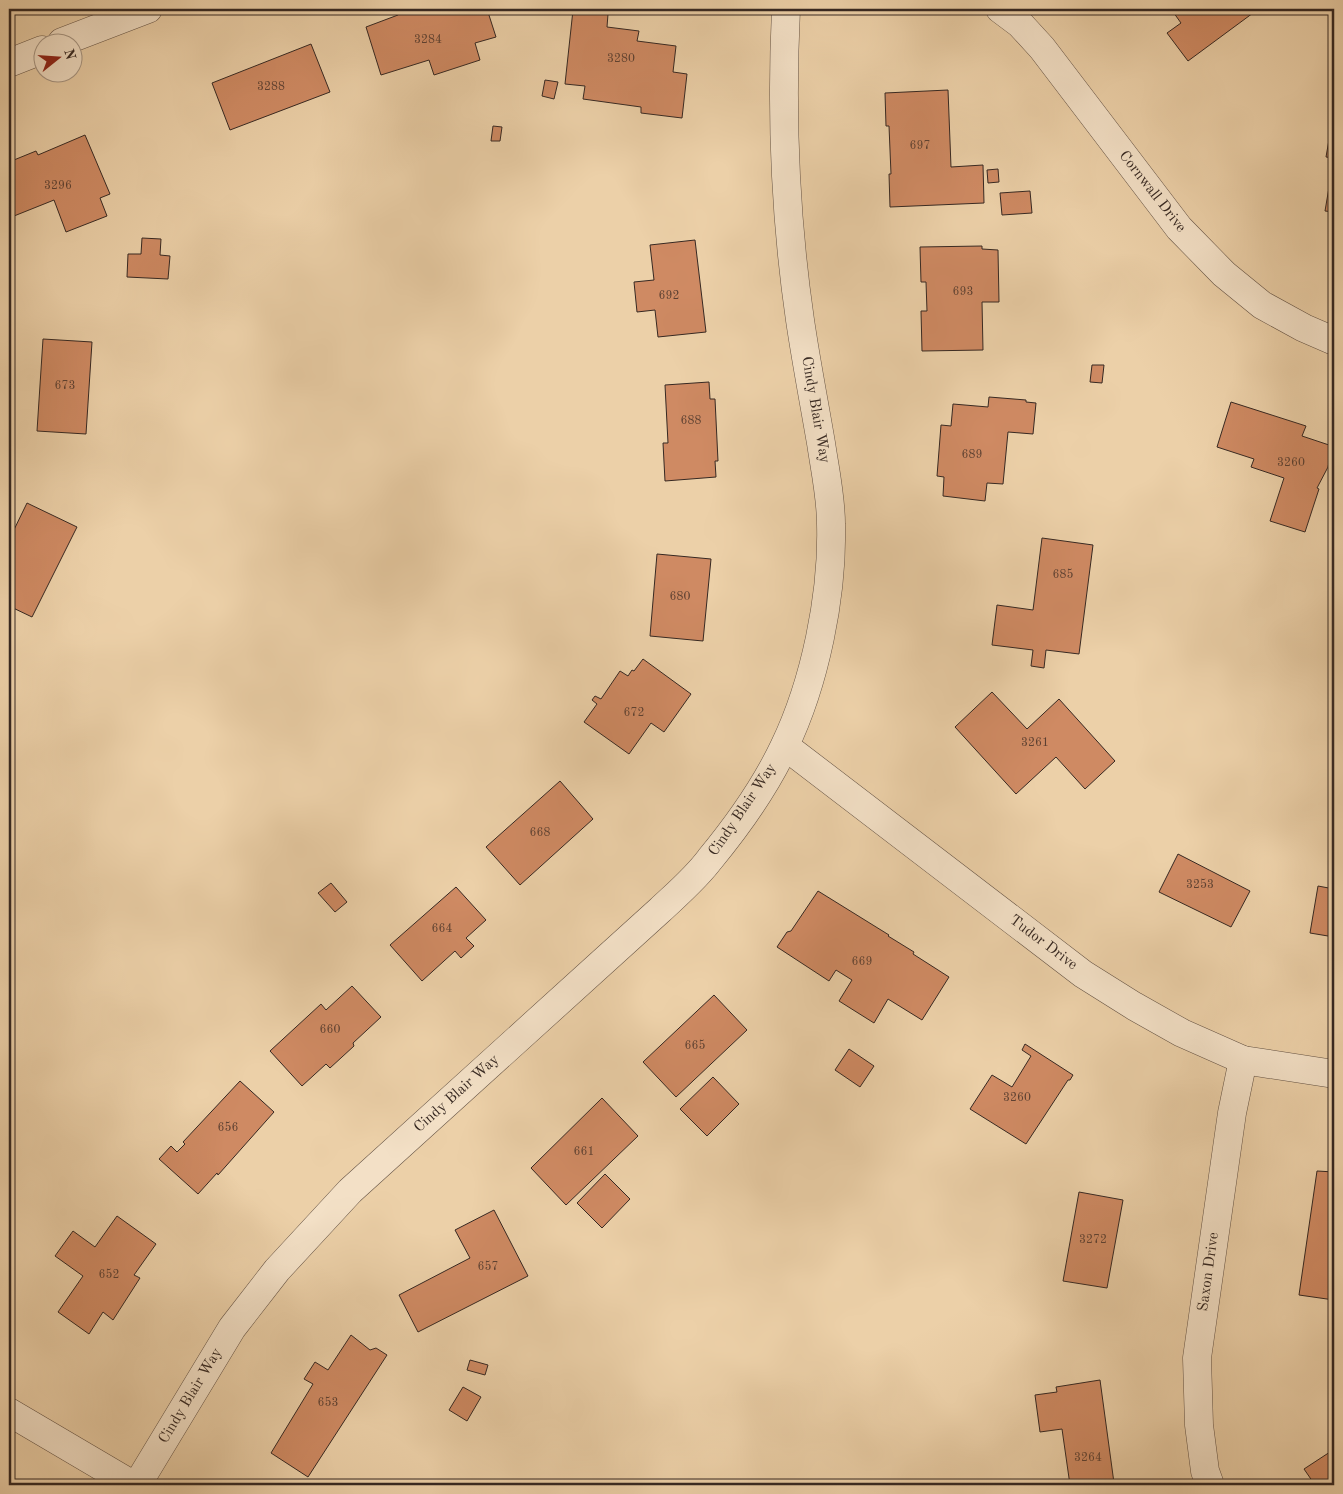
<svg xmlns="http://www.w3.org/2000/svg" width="1343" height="1494" font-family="'Old Standard TT',serif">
<rect width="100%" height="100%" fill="#ecd0a8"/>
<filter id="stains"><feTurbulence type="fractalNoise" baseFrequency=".004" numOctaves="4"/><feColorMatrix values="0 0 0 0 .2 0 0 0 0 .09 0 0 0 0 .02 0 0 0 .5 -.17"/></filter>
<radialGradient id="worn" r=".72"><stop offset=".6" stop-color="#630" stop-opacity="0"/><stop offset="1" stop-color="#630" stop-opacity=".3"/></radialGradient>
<g fill="#cf8a63" stroke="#362822">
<polygon points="397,9 412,9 413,10 487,9 496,37 475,43 480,60 434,75 429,60 381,75 366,27 398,15"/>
<polygon points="1171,9 1250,9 1253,13 1188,61 1167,33 1181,23"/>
<polygon points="573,10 608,14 607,27 639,31 637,41 676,46 673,72 687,74 682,118 641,113 641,107 583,99 585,86 565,84"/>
<polygon points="311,44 330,92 230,130 212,83"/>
<polygon points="545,80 558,82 554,99 542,96"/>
<polygon points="948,90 951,167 983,165 984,203 890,207 889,174 891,174 889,126 886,126 885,93"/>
<polygon points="1334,111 1334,212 1325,211 1334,158 1326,157"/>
<polygon points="493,126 502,127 500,141 491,141"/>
<polygon points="85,135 110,194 100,198 107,216 66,232 54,200 9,218 9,162 36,151 38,155"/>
<polygon points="998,169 999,182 988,183 987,170"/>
<polygon points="1030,191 1032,213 1002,215 1000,193"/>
<polygon points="142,238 161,239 160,255 170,256 168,279 127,277 128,254 141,254"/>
<polygon points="695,240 706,332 658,337 655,310 637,312 634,282 654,280 650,245"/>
<polygon points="982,246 982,249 998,250 999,302 982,302 983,350 922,351 921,311 927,311 926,282 921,282 920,247"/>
<polygon points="43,339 92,342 86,434 37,431"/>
<polygon points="1092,365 1104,365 1102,383 1090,382"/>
<polygon points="709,382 710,399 715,399 718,461 715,461 716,477 665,481 663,443 668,443 665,385"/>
<polygon points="989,397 1026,400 1026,402 1036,403 1033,434 1008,432 1003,484 987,483 985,501 943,496 944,477 937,476 941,425 951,426 953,404 988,407"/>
<polygon points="1231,402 1306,426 1302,436 1332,446 1328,467 1317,488 1319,489 1305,532 1270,521 1284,478 1251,467 1254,459 1217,447"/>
<polygon points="27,503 77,527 32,617 9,606 9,540"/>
<polygon points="1042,538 1093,545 1079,654 1046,650 1044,668 1031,666 1033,650 992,645 997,605 1033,610"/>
<polygon points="657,554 711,559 703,641 650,636"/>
<polygon points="643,659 691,694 664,732 651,723 629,754 584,722 597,704 592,700 595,696 601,699 620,671 628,676 632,670 634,671"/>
<polygon points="992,692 1027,729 1059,699 1115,761 1085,789 1056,757 1016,794 955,727"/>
<polygon points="560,781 593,819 520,885 486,847"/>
<polygon points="1178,854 1250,891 1231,927 1159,892"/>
<polygon points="331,883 347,902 335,912 318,893"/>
<polygon points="1318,886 1334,889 1334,937 1310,933"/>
<polygon points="456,887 486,920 466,938 474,946 461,958 455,951 422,981 390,945"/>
<polygon points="818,891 889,935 888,936 914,952 913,954 949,977 922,1020 888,999 874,1023 839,1001 852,980 836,970 829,981 777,947 787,932 791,931"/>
<polygon points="352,986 381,1017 353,1043 354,1046 330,1068 326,1064 302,1086 270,1051 321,1004 326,1010"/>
<polygon points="714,995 747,1030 676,1097 643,1062"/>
<polygon points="1025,1044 1073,1075 1070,1080 1068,1080 1026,1144 970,1109 992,1075 1012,1087 1031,1056 1022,1050"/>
<polygon points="849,1049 874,1066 860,1087 835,1070"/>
<polygon points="713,1077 739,1104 707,1136 680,1109"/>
<polygon points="240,1081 274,1112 218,1175 217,1173 198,1194 159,1159 171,1146 177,1152 185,1144 183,1142"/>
<polygon points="602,1098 638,1136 566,1205 531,1168"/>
<polygon points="1317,1171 1334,1172 1334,1300 1299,1295"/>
<polygon points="605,1174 630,1199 602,1228 577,1203"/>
<polygon points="1079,1192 1123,1200 1107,1288 1063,1281"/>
<polygon points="494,1210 528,1276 418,1332 399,1295 470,1258 455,1230"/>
<polygon points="117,1216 156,1244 134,1275 140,1278 113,1320 103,1312 89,1334 58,1312 83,1276 55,1256 73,1231 95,1247"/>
<polygon points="351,1335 370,1350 376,1348 387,1355 308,1477 271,1453 313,1384 304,1379 315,1362 328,1370"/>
<polygon points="470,1360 488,1365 485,1375 467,1370"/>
<polygon points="1100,1380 1114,1483 1099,1485 1070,1485 1062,1429 1040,1432 1035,1395 1057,1392 1056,1387"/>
<polygon points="463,1387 481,1397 467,1421 449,1410"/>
<polygon points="1334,1439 1334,1485 1315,1485 1304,1469 1333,1450 1329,1442"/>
</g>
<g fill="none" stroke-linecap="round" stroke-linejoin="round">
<g stroke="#645244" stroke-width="29">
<g id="minor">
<polyline points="1000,9 1020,24 1042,48 1179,228 1224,274 1262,305 1304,328 1334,341"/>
<polyline points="62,42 148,9"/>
<polyline points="9,63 42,50"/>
<polyline points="785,746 1083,974 1134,1006 1182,1033 1243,1060 1334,1074"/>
<polyline points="9,1412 133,1485"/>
<path d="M137,1485L232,1328L277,1270L350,1191L660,910C677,894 696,878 710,859C738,825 765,787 784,747C815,683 833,595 831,524C831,497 825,470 821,443C814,402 806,361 800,320C785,217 781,112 786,9"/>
<polyline points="1210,1485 1205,1471 1199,1425 1197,1358 1232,1113 1243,1060"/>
</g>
</g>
<use href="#minor" stroke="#f3e0c6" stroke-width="28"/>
</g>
<g text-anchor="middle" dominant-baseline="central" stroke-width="4.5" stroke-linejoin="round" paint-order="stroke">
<g font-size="12" fill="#5c4032">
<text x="428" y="40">3284</text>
<text x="621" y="59">3280</text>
<text x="271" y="87">3288</text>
<text x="920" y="146">697</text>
<text x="58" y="186">3296</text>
<text x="963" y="292">693</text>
<text x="669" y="296">692</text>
<text x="65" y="386">673</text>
<text x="691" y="421">688</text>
<text x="972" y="455">689</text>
<text x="1291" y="463">3260</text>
<text x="1063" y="575">685</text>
<text x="680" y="597">680</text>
<text x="634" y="713">672</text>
<text x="1035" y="743">3261</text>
<text x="540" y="833">668</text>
<text x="1200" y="885">3253</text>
<text x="442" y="929">664</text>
<text x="862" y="962">669</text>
<text x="330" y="1030">660</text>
<text x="695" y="1046">665</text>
<text x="1017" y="1098">3260</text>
<text x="228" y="1128">656</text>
<text x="584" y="1152">661</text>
<text x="1093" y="1240">3272</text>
<text x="488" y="1267">657</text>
<text x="109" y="1275">652</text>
<text x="328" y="1403">653</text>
<text x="1088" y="1458">3264</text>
</g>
<g font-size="15" fill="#362822" stroke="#f3e0c6">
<text transform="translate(1152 192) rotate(52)">Cornwall Drive</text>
<text transform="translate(815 410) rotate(80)">Cindy Blair Way</text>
<text transform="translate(743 810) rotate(-56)">Cindy Blair Way</text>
<text transform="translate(1043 943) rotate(37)">Tudor Drive</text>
<text transform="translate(457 1094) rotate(-42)">Cindy Blair Way</text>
<text transform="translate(1209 1272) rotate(-82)">Saxon Drive</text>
<text transform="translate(191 1396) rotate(-59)">Cindy Blair Way</text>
</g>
</g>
<rect width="1343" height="1494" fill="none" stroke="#ecd0a8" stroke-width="30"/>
<rect x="10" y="10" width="1323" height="1474" fill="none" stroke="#362822" stroke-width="2.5"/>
<rect x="15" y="15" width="1313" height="1464" fill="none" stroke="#362822"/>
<g transform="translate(58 58) rotate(73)"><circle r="24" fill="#f3e0c6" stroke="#a79684"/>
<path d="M0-4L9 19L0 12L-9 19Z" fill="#8f2418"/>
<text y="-8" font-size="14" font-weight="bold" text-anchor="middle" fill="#362822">N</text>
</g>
<rect width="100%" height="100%" filter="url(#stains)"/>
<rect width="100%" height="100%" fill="url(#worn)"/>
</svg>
